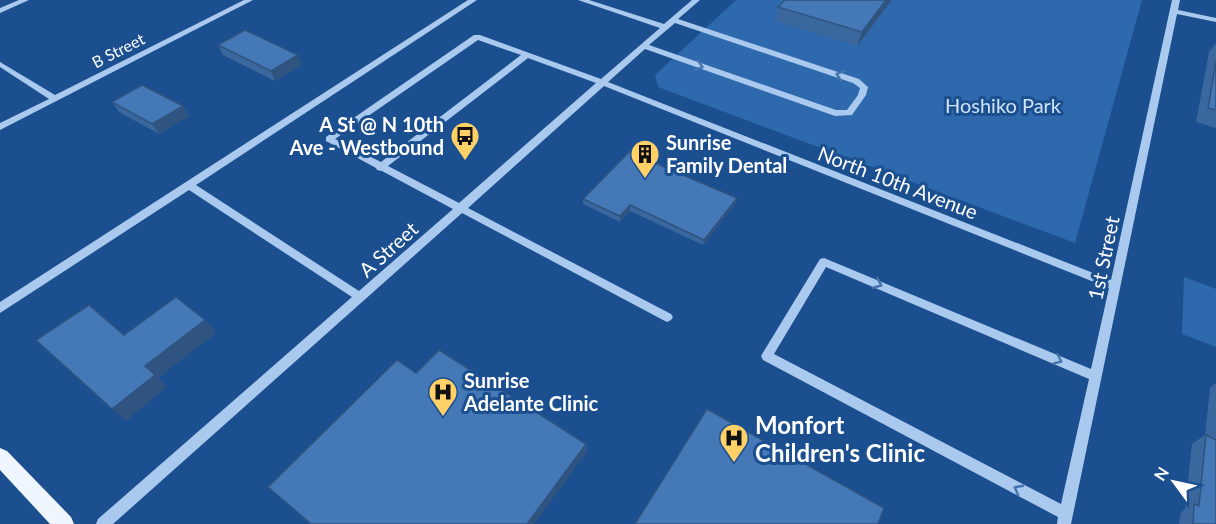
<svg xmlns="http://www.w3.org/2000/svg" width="1216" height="524" font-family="Lato,sans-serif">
<rect width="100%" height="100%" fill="#1b4f8f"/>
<g fill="#2e69ad">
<polygon points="736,0 1142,0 1075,243 658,87 655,75"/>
<polygon points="1184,277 1216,289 1216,347 1182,334"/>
</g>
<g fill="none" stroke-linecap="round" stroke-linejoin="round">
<g fill="#a9c9ee" fill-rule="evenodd">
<polygon points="19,0 29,0 0,13 0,8"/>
<polygon points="244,0 253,0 0,130 0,123 49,99 0,67 0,62 55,95"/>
<path d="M468,0H477L196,185L359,291L453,209L382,171L377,170L376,168L326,141V137L474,35H480L601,79L660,28L578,0H589L664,24L692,0H700L678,19L859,79L868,87L866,95L852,115L835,116L645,49L608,82L1111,280L1172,0H1180L1178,10L1216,18V22L1177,14L1071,524H1057L1058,517L763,360L761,356L820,259L824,258L1091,369L1109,288L604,86L468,208L671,314L673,317L671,320L667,322L663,320L462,213L113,524H96L98,519L352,297L189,190L0,313V302ZM675,23L853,83L860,88L858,95L847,110H836L649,45ZM478,40L521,55L381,162L335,139ZM528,58L596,83L459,203L388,166ZM826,267L1089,379L1061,504L774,354Z"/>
</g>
<polygon fill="#f0f6ff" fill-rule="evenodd" points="0,448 7,451 71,517 74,524 50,524 0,470"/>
</g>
<g fill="#3a679d">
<polygon points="892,0 857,46 775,21 778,7"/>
<polygon points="1216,43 1216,128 1196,122 1209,52"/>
<polygon points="218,45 302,65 275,81 223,55"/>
<polygon points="112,102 183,106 189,116 159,134 119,112"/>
<polygon points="583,199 736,203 703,245 630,211 620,222 583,204"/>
<polygon points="416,373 586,444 587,452 310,524 268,487"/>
<polygon points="1216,383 1216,524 1179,524 1181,512 1185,509 1192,444 1205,435 1210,388"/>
</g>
<g fill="#305480">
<polygon points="886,0 892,0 857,46 862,32"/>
<polygon points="298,55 302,65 275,81 271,71"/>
<polygon points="183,106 189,116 159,134 152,124"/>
<polygon points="737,198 736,203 703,245 704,240"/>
<polygon points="630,205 630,211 620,222 620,216"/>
<polygon points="205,320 216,333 158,378 167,387 126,421 112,409 145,366"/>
<polygon points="586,444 587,452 534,524 527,524"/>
</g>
<g fill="#4478b7" stroke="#305480" stroke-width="1.5">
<polygon points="785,0 886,0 862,32 778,7"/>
<polygon points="245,30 298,55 271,71 218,45"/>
<polygon points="1216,61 1216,110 1208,108"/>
<polygon points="142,85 183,106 152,124 112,102"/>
<polygon points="629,152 737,198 704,240 630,205 620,216 583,199"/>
<polygon points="176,297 205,320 145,366 155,375 112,409 36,340 89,305 124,335"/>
<polygon points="439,350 586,444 527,524 310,524 310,523 268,487 397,360 416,373"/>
<polygon points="707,409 884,508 878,524 635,524"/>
<polygon points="1206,435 1216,440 1216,524 1193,524 1194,504 1199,506"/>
</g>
<defs><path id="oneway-chevron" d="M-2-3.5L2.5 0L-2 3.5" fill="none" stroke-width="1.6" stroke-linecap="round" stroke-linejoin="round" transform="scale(1.5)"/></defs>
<g stroke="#4674ac">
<use href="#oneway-chevron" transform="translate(699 66) rotate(19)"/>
<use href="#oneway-chevron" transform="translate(840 75) rotate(-161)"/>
<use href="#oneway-chevron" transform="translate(878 284) rotate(23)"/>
<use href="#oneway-chevron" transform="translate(1058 360) rotate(23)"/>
<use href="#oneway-chevron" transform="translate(1018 489) rotate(-152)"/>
</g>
<defs>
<g id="bus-pin" transform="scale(1.5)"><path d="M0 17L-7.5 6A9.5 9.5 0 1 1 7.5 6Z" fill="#ffd166" stroke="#1b4f8f"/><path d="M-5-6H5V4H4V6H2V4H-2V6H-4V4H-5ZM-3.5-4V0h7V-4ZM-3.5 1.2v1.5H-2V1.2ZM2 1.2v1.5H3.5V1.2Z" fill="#111"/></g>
<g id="building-pin" transform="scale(1.5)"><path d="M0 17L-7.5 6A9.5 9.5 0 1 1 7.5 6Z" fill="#ffd166" stroke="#1b4f8f"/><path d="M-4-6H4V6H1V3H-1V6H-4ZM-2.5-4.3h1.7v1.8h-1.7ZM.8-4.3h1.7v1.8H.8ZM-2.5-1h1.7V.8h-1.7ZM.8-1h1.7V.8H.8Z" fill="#111"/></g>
<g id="hospital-pin" transform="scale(1.5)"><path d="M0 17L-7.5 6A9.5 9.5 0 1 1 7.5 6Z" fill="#ffd166" stroke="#1b4f8f"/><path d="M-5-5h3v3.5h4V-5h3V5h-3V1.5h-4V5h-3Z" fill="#111"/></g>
</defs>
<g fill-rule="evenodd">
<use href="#bus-pin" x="465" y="136"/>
<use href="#building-pin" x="645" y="154"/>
<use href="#hospital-pin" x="443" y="392"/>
<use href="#hospital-pin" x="734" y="438"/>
</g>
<g text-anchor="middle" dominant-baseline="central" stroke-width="6" stroke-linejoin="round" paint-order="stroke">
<g font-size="16" fill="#fff" stroke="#1b4f8f">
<text transform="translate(118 50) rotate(-27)">B Street</text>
</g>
<g font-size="20" fill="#cfe3fa" stroke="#1b4f8f">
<text x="1003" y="105">Hoshiko Park</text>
</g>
<g font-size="20" font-weight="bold" fill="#fff" stroke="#1b4f8f" text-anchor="start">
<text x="444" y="124" text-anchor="end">A St @ N 10th<tspan x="444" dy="23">Ave - Westbound</tspan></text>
<text x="666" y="142">Sunrise<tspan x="666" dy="23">Family Dental</tspan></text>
<text x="464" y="380">Sunrise<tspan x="464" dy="23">Adelante Clinic</tspan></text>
</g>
<g font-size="20" fill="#fff" stroke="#1b4f8f">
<text transform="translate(898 182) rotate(21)">North 10th Avenue</text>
<text transform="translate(388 249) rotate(-42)">A Street</text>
<text transform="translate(1103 258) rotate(-78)">1st Street</text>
</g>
<g font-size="24" font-weight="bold" fill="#fff" stroke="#1b4f8f" text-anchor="start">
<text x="755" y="424">Monfort<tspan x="755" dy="28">Children's Clinic</tspan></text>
</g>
</g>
<g transform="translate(1174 482) rotate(303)" stroke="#1b4f8f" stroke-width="4.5" paint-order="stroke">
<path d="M0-4.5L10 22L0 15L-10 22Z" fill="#ffffff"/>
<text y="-9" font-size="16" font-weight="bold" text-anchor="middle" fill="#ffffff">N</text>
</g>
</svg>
